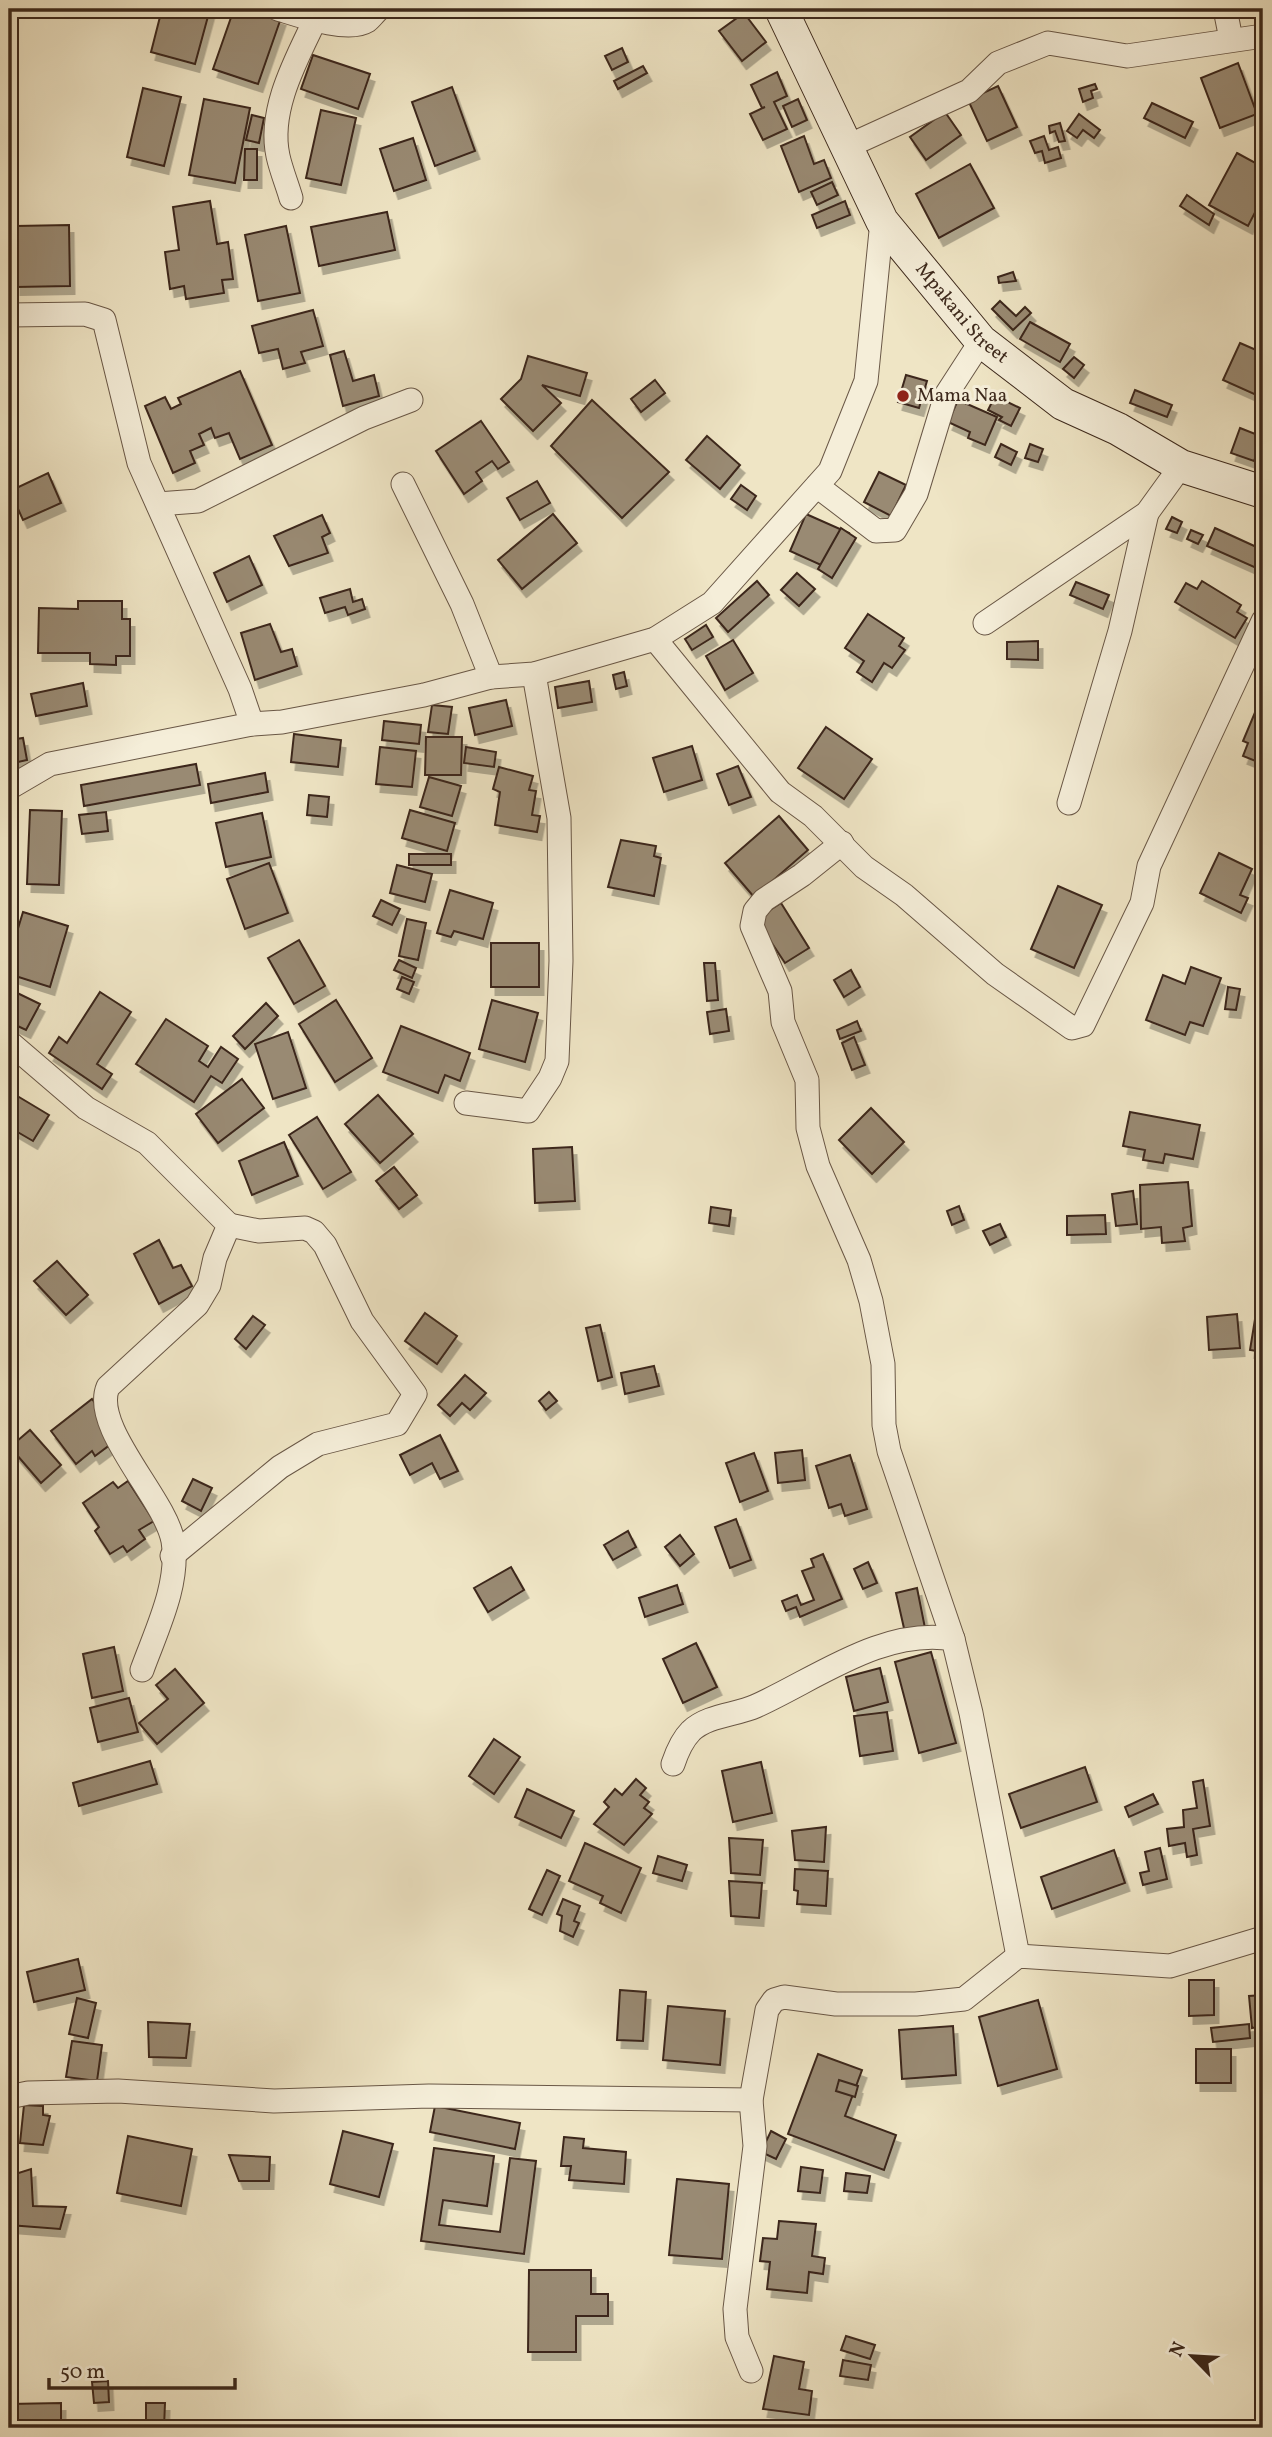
<svg xmlns="http://www.w3.org/2000/svg" width="1272" height="2437" font-family="Vollkorn,serif">
<defs>
<filter id="shadow"><feDropShadow dx="4.5" dy="8" stdDeviation="0" flood-color="#0004"/></filter>
</defs>
<rect width="100%" height="100%" fill="#efe5c5"/>
<filter id="stains"><feTurbulence type="fractalNoise" baseFrequency=".00286" numOctaves="4"/><feColorMatrix values="0 0 0 0 .2 0 0 0 0 .09 0 0 0 0 .02 0 0 0 .5 -.17"/></filter>
<radialGradient id="worn" r=".72"><stop offset=".6" stop-color="#630" stop-opacity="0"/><stop offset="1" stop-color="#630" stop-opacity=".3"/></radialGradient>
<g fill="#998a73" stroke="#3c281b" stroke-width="2" filter="url(#shadow)">
<polygon points="162,9 210,9 195,64 151,52"/>
<polygon points="234,9 253,9 281,18 258,84 213,69"/>
<polygon points="744,13 766,42 742,61 719,31"/>
<polygon points="622,48 628,62 612,70 605,56"/>
<polygon points="313,55 370,74 358,109 301,89"/>
<polygon points="1238,63 1257,114 1220,128 1201,78"/>
<polygon points="643,66 647,73 618,89 614,81"/>
<polygon points="777,72 787,96 774,102 787,129 763,140 750,114 765,107 762,108 751,85"/>
<polygon points="1095,84 1097,89 1091,91 1093,98 1083,102 1079,89"/>
<polygon points="998,86 1017,127 987,141 968,100"/>
<polygon points="452,87 475,151 435,166 412,102"/>
<polygon points="143,88 181,97 164,166 127,157"/>
<polygon points="204,99 250,108 235,183 189,175"/>
<polygon points="798,99 807,120 792,127 783,106"/>
<polygon points="1152,103 1193,122 1185,138 1144,118"/>
<polygon points="321,110 356,118 341,185 306,178"/>
<polygon points="945,112 961,135 926,160 910,137"/>
<polygon points="1079,114 1100,130 1094,138 1083,130 1077,138 1067,131"/>
<polygon points="252,115 264,118 259,143 246,140"/>
<polygon points="1060,123 1065,141 1059,142 1055,131 1050,133 1049,126"/>
<polygon points="804,136 814,164 824,160 831,178 799,192 781,146"/>
<polygon points="1044,136 1049,150 1058,147 1061,158 1045,163 1042,151 1035,153 1030,141"/>
<polygon points="413,138 426,180 394,191 380,149"/>
<polygon points="245,149 257,149 257,180 244,180"/>
<polygon points="1237,153 1263,167 1263,197 1248,226 1209,205"/>
<polygon points="970,164 994,208 939,238 916,194"/>
<polygon points="832,182 838,195 817,205 811,192"/>
<polygon points="1187,195 1214,214 1209,225 1180,206"/>
<polygon points="210,201 217,244 228,242 233,279 222,280 224,293 186,299 184,286 170,289 165,252 179,250 173,207"/>
<polygon points="845,201 850,215 817,228 812,215"/>
<polygon points="387,212 395,250 319,266 311,227"/>
<polygon points="69,225 70,286 16,287 16,226"/>
<polygon points="286,226 300,293 258,301 245,235"/>
<polygon points="1013,272 1016,281 999,283 998,277"/>
<polygon points="1000,301 1016,316 1025,307 1031,313 1013,330 992,309"/>
<polygon points="313,310 323,346 301,352 305,363 283,369 278,349 259,353 252,326"/>
<polygon points="1030,322 1070,344 1060,362 1020,339"/>
<polygon points="1240,343 1263,353 1263,398 1223,380"/>
<polygon points="344,351 353,381 374,375 379,396 343,406 330,355"/>
<polygon points="528,356 587,373 580,396 542,385 561,403 533,431 501,399 521,379"/>
<polygon points="1074,357 1084,365 1074,378 1063,369"/>
<polygon points="240,371 272,445 240,459 229,433 215,438 211,428 199,434 204,445 190,451 195,463 173,473 145,406 165,397 171,409 181,404 178,398"/>
<polygon points="906,375 927,381 919,408 898,402"/>
<polygon points="655,380 665,393 641,412 631,399"/>
<polygon points="1135,390 1172,405 1167,417 1130,403"/>
<polygon points="995,396 1020,408 1011,426 999,420 1002,417 988,410"/>
<polygon points="592,400 669,472 622,518 551,446"/>
<polygon points="958,400 997,417 985,445 968,438 970,432 948,422"/>
<polygon points="481,421 509,462 498,469 492,461 476,472 482,481 464,494 436,451"/>
<polygon points="1240,428 1263,437 1254,461 1231,453"/>
<polygon points="707,436 740,465 720,489 686,460"/>
<polygon points="1001,444 1017,452 1011,465 995,457"/>
<polygon points="1030,444 1043,449 1038,462 1025,458"/>
<polygon points="879,472 906,485 891,516 864,502"/>
<polygon points="48,473 61,503 23,520 10,491"/>
<polygon points="537,481 550,503 520,520 507,498"/>
<polygon points="741,485 756,496 747,510 731,499"/>
<polygon points="553,514 577,543 522,589 498,560"/>
<polygon points="806,514 849,533 832,570 790,551"/>
<polygon points="322,515 330,533 322,537 328,553 289,566 274,536"/>
<polygon points="1172,517 1182,522 1177,533 1166,529"/>
<polygon points="841,528 856,538 832,578 818,569"/>
<polygon points="1215,528 1263,550 1263,571 1207,546"/>
<polygon points="1191,530 1203,535 1198,544 1187,539"/>
<polygon points="249,556 262,585 227,602 214,573"/>
<polygon points="797,573 815,589 799,606 781,590"/>
<polygon points="757,581 769,595 728,632 716,618"/>
<polygon points="1202,581 1241,605 1237,612 1247,618 1235,638 1175,602 1186,583 1197,589"/>
<polygon points="1076,582 1109,595 1103,609 1070,595"/>
<polygon points="350,589 353,602 362,599 365,609 348,615 345,607 325,613 320,598"/>
<polygon points="78,601 122,601 122,619 130,619 130,656 116,656 116,665 90,664 90,653 38,653 39,608 78,609"/>
<polygon points="868,614 904,638 899,646 905,650 892,668 884,663 872,682 857,672 864,661 845,648"/>
<polygon points="270,624 281,652 292,649 297,666 255,680 241,633"/>
<polygon points="706,625 713,637 692,650 685,639"/>
<polygon points="733,640 753,673 725,690 706,656"/>
<polygon points="1038,641 1038,660 1007,659 1007,642"/>
<polygon points="624,672 627,686 616,689 613,675"/>
<polygon points="589,681 592,702 558,708 555,687"/>
<polygon points="83,683 87,706 36,716 31,694"/>
<polygon points="506,700 512,726 475,735 469,708"/>
<polygon points="432,705 452,707 448,734 428,732"/>
<polygon points="1256,710 1263,713 1263,764 1243,756 1248,743 1243,741"/>
<polygon points="384,721 421,725 419,744 382,740"/>
<polygon points="826,727 872,759 844,799 798,768"/>
<polygon points="294,734 341,740 338,767 291,762"/>
<polygon points="426,737 462,737 461,775 425,775"/>
<polygon points="23,738 27,760 9,764 9,740"/>
<polygon points="692,746 702,780 664,792 653,758"/>
<polygon points="380,747 416,751 412,787 376,784"/>
<polygon points="466,747 496,752 494,767 464,763"/>
<polygon points="196,764 200,785 84,806 81,785"/>
<polygon points="738,766 751,797 729,805 717,774"/>
<polygon points="499,767 533,776 529,790 536,791 532,815 540,816 537,832 495,825 500,792 493,789"/>
<polygon points="265,773 268,792 211,803 208,784"/>
<polygon points="429,777 461,786 452,816 420,807"/>
<polygon points="309,795 329,797 327,817 307,815"/>
<polygon points="30,810 62,811 59,885 27,884"/>
<polygon points="410,810 455,823 447,851 402,838"/>
<polygon points="106,812 108,831 82,834 79,815"/>
<polygon points="262,813 271,857 226,867 216,823"/>
<polygon points="779,816 808,850 754,897 725,863"/>
<polygon points="621,840 656,846 654,856 661,858 654,896 608,887"/>
<polygon points="1219,853 1252,869 1240,895 1248,898 1241,913 1200,893"/>
<rect x="409" y="854" width="42" height="11"/>
<polygon points="269,863 288,913 245,929 227,879"/>
<polygon points="397,865 432,874 425,902 390,893"/>
<polygon points="1058,886 1102,905 1074,968 1031,949"/>
<polygon points="450,890 493,903 483,939 454,931 451,937 437,933"/>
<polygon points="381,900 400,909 392,925 373,916"/>
<polygon points="781,903 809,948 785,963 756,919"/>
<polygon points="23,912 68,926 50,987 9,974 9,958"/>
<polygon points="407,919 426,923 418,960 399,956"/>
<polygon points="299,940 325,986 294,1004 268,958"/>
<rect x="491" y="943" width="48" height="44"/>
<polygon points="399,960 416,968 412,978 394,970"/>
<polygon points="704,963 715,963 718,1000 707,1001"/>
<polygon points="1191,967 1221,978 1203,1026 1190,1022 1185,1035 1146,1020 1163,975 1185,984"/>
<polygon points="851,970 860,987 844,997 834,980"/>
<polygon points="402,977 414,982 409,994 397,989"/>
<polygon points="1228,987 1240,989 1236,1010 1225,1009"/>
<polygon points="9,989 40,1004 26,1030 9,1022"/>
<polygon points="100,992 131,1012 97,1064 112,1074 102,1089 49,1053 59,1037 67,1043"/>
<polygon points="336,1000 372,1058 335,1082 299,1024"/>
<polygon points="492,1000 538,1013 525,1062 479,1049"/>
<polygon points="266,1003 278,1016 245,1049 233,1036"/>
<polygon points="726,1009 729,1031 710,1034 707,1012"/>
<polygon points="166,1019 208,1046 199,1061 208,1067 221,1047 238,1059 222,1083 211,1076 194,1102 136,1064"/>
<polygon points="857,1021 861,1031 840,1039 837,1030"/>
<polygon points="401,1026 470,1053 460,1081 445,1075 438,1093 383,1072"/>
<polygon points="288,1032 306,1088 273,1099 255,1044"/>
<polygon points="854,1037 865,1065 852,1070 842,1043"/>
<polygon points="242,1079 264,1108 218,1143 196,1114"/>
<polygon points="9,1091 49,1115 33,1141 9,1127"/>
<polygon points="378,1095 413,1134 380,1163 345,1124"/>
<polygon points="871,1108 904,1142 872,1174 839,1140"/>
<polygon points="1130,1112 1200,1125 1193,1159 1165,1154 1163,1163 1143,1160 1145,1150 1123,1146"/>
<polygon points="317,1117 351,1172 323,1189 289,1135"/>
<polygon points="284,1142 298,1176 252,1195 239,1161"/>
<polygon points="572,1147 575,1201 535,1203 533,1149"/>
<polygon points="394,1167 417,1195 399,1209 376,1181"/>
<polygon points="1188,1182 1192,1226 1183,1228 1185,1241 1162,1243 1161,1227 1141,1229 1140,1185"/>
<polygon points="1133,1191 1137,1224 1116,1226 1112,1194"/>
<polygon points="959,1206 964,1220 952,1225 947,1211"/>
<polygon points="711,1207 731,1210 729,1226 709,1223"/>
<polygon points="1105,1215 1106,1234 1067,1235 1067,1216"/>
<polygon points="1000,1224 1006,1237 990,1245 983,1231"/>
<polygon points="159,1240 173,1268 181,1265 192,1286 159,1304 134,1254"/>
<polygon points="57,1261 88,1295 66,1315 34,1281"/>
<polygon points="425,1313 457,1336 437,1364 405,1341"/>
<polygon points="1237,1314 1240,1348 1209,1350 1207,1317"/>
<polygon points="253,1316 265,1325 246,1349 235,1339"/>
<polygon points="1255,1319 1263,1320 1263,1352 1250,1350"/>
<polygon points="600,1325 612,1377 598,1381 586,1328"/>
<polygon points="654,1366 659,1386 625,1394 621,1373"/>
<polygon points="465,1375 486,1393 470,1410 462,1403 450,1416 438,1405"/>
<polygon points="549,1392 557,1401 546,1410 539,1401"/>
<polygon points="92,1399 101,1411 111,1444 95,1456 92,1451 76,1464 51,1431"/>
<polygon points="30,1430 61,1465 41,1483 10,1447"/>
<polygon points="440,1435 458,1471 440,1479 432,1463 410,1475 400,1455"/>
<polygon points="802,1450 805,1480 778,1483 775,1453"/>
<polygon points="754,1453 768,1491 740,1502 726,1463"/>
<polygon points="850,1455 867,1509 845,1516 841,1504 829,1508 816,1466"/>
<polygon points="193,1479 212,1488 201,1511 182,1501"/>
<polygon points="128,1481 154,1521 139,1530 145,1539 127,1552 123,1546 110,1554 95,1531 99,1527 83,1503 113,1482 118,1488"/>
<polygon points="736,1519 751,1560 730,1568 715,1527"/>
<polygon points="628,1531 636,1547 613,1560 604,1545"/>
<polygon points="680,1535 694,1554 680,1566 665,1547"/>
<polygon points="823,1554 842,1599 800,1617 796,1607 786,1611 782,1601 797,1595 801,1605 814,1600 802,1571 814,1567 811,1559"/>
<polygon points="868,1562 877,1583 863,1589 854,1569"/>
<polygon points="511,1567 524,1590 488,1612 474,1588"/>
<polygon points="677,1585 683,1604 645,1617 639,1598"/>
<polygon points="917,1588 926,1633 906,1637 896,1593"/>
<polygon points="696,1643 717,1687 683,1703 663,1659"/>
<polygon points="114,1647 123,1691 92,1698 83,1654"/>
<polygon points="931,1652 956,1743 919,1753 895,1662"/>
<polygon points="880,1668 888,1702 854,1711 846,1677"/>
<polygon points="175,1669 204,1703 157,1744 139,1723 168,1699 156,1685"/>
<polygon points="129,1698 138,1732 98,1742 90,1708"/>
<polygon points="887,1712 893,1751 860,1756 854,1716"/>
<polygon points="494,1739 520,1757 494,1794 469,1776"/>
<polygon points="150,1761 157,1784 79,1806 73,1783"/>
<polygon points="761,1762 772,1813 733,1822 722,1771"/>
<polygon points="1085,1767 1097,1802 1021,1828 1009,1794"/>
<polygon points="636,1779 646,1788 640,1795 649,1802 644,1808 652,1814 624,1845 594,1824 609,1807 604,1802 615,1789 622,1795"/>
<polygon points="1203,1780 1210,1826 1193,1829 1197,1855 1187,1857 1185,1843 1169,1846 1167,1829 1184,1827 1183,1810 1197,1808 1193,1782"/>
<polygon points="527,1789 574,1811 561,1838 515,1817"/>
<polygon points="1153,1794 1158,1804 1129,1817 1125,1807"/>
<polygon points="826,1827 824,1862 795,1860 792,1831"/>
<polygon points="729,1838 763,1840 760,1875 731,1873"/>
<polygon points="585,1843 641,1868 621,1913 600,1903 603,1896 569,1881"/>
<polygon points="1160,1848 1167,1879 1143,1885 1140,1873 1149,1871 1145,1852"/>
<polygon points="1114,1850 1125,1883 1052,1909 1041,1877"/>
<polygon points="658,1856 687,1865 682,1881 653,1873"/>
<polygon points="795,1869 828,1871 826,1906 797,1904 798,1891 794,1890"/>
<polygon points="547,1870 560,1876 542,1915 529,1909"/>
<polygon points="729,1881 762,1883 759,1918 731,1916"/>
<polygon points="563,1899 580,1906 574,1921 579,1923 573,1937 560,1931 562,1916 557,1914"/>
<polygon points="78,1959 85,1990 34,2002 27,1972"/>
<polygon points="1189,1980 1214,1980 1214,2015 1189,2016"/>
<polygon points="620,1990 646,1992 643,2041 617,2040"/>
<polygon points="1263,1995 1263,2026 1252,2028 1249,1996"/>
<polygon points="77,1998 96,2003 88,2038 69,2034"/>
<polygon points="1038,2000 1057,2069 998,2086 979,2017"/>
<polygon points="668,2006 725,2011 720,2065 663,2060"/>
<polygon points="148,2022 190,2024 186,2058 149,2057"/>
<polygon points="1249,2024 1250,2038 1213,2042 1211,2028"/>
<polygon points="953,2026 956,2075 902,2079 899,2030"/>
<polygon points="72,2041 102,2045 97,2081 66,2077"/>
<rect x="1196" y="2049" width="35" height="34"/>
<polygon points="818,2054 862,2070 845,2116 896,2135 884,2170 788,2134"/>
<polygon points="839,2080 858,2086 855,2097 836,2091"/>
<polygon points="24,2105 43,2106 43,2115 50,2116 43,2145 20,2143"/>
<polygon points="435,2106 520,2123 515,2149 430,2132"/>
<polygon points="343,2131 393,2144 379,2197 330,2184"/>
<polygon points="771,2131 786,2139 776,2159 761,2152"/>
<polygon points="128,2136 192,2149 181,2206 117,2193"/>
<polygon points="564,2137 584,2139 583,2148 626,2152 624,2184 569,2180 571,2166 561,2166"/>
<polygon points="434,2148 494,2156 487,2206 443,2200 439,2225 500,2232 510,2158 536,2161 524,2254 421,2241"/>
<polygon points="229,2155 270,2157 269,2181 239,2181"/>
<polygon points="801,2167 823,2170 820,2193 798,2191"/>
<polygon points="31,2169 33,2206 66,2207 60,2229 9,2225 9,2176"/>
<polygon points="846,2173 870,2176 867,2193 844,2191"/>
<polygon points="677,2179 729,2184 722,2259 669,2255"/>
<polygon points="779,2221 816,2224 812,2256 825,2258 823,2274 809,2272 807,2293 767,2289 770,2262 760,2261 763,2238 777,2239"/>
<polygon points="529,2270 591,2270 591,2294 608,2294 608,2316 576,2316 576,2352 528,2352"/>
<polygon points="846,2336 875,2345 870,2359 841,2350"/>
<polygon points="774,2356 804,2362 799,2389 812,2391 809,2415 763,2409"/>
<polygon points="843,2360 871,2365 868,2380 840,2376"/>
<polygon points="108,2381 109,2402 94,2403 92,2382"/>
<polygon points="61,2403 61,2428 9,2428 9,2404"/>
<polygon points="146,2403 165,2403 164,2428 146,2428"/>
</g>
<g fill="none" stroke-linecap="round" stroke-linejoin="round">
<g stroke="#695746" stroke-width="25">
<g id="street">
<path d="M278,9C298,15 348,33 367,21C371,18 375,12 379,9"/>
<polyline points="1225,9 1231,39"/>
<polyline points="846,147 969,91 998,63 1048,43 1127,56 1263,36"/>
<path d="M291,198C287,184 281,170 278,156C268,110 296,60 315,20"/>
<polyline points="9,315 85,314 104,320 139,463 240,689 252,724"/>
<polyline points="403,484 462,604 491,677"/>
<polyline points="817,486 876,531 895,530 916,494 946,395 981,341"/>
<polyline points="158,504 198,501 364,418 411,400"/>
<polyline points="985,623 1147,513 1181,466"/>
<polyline points="655,639 780,792 813,816 864,867 904,895 995,974 1072,1028 1083,1025 1142,903 1149,866 1263,621"/>
<polyline points="9,788 50,764 252,724 282,722 424,695 491,677 534,674 655,639 712,603 830,471 866,381 882,221"/>
<polyline points="1069,803 1120,631 1147,513"/>
<polyline points="842,843 802,875 764,900 755,911 752,926 780,991 783,1022 807,1080 808,1128 818,1166 859,1260 871,1301 883,1364 884,1425 889,1451 953,1639"/>
<path d="M9,1042L86,1108L147,1143L229,1225L215,1258L209,1285L197,1305L108,1387C91,1427 165,1498 173,1541C180,1584 156,1631 142,1670"/>
<polyline points="466,1103 528,1111 550,1078 557,1061 561,961 559,818 534,674"/>
<polyline points="172,1556 280,1467 318,1444 397,1424 415,1394 362,1321 325,1245 314,1232 305,1228 259,1231 229,1225"/>
<path d="M673,1764C677,1752 682,1740 691,1731C708,1715 736,1715 756,1706C816,1679 883,1627 953,1639L971,1713L1018,1956"/>
<polyline points="9,2097 28,2093 118,2091 274,2101 429,2096 751,2100"/>
<polyline points="751,2371 737,2337 735,2309 755,2146 751,2100 767,2010 774,2000 784,1997 836,2004 916,2004 964,1999 1018,1956 1170,1966 1263,1938"/>
</g>
</g>
<g stroke="#3c281b" stroke-width="34">
<g id="secondary">
<path id="s1" d="M781,9L882,221L981,341L1063,404L1118,429L1181,466L1263,492"/>
</g>
</g>
<use href="#street" stroke="#f5eed9" stroke-width="23"/>
<use href="#secondary" stroke="#f5eed9" stroke-width="32"/>
</g>
<circle fill="#8f2418" stroke="#f5eed9" stroke-width="2.5" cx="903" cy="396" r="7"/>
<g text-anchor="middle" dominant-baseline="central" stroke-width="6" stroke-linejoin="round" paint-order="stroke">
<g font-size="19" fill="#3c281b" stroke="#f5eed9">
<text stroke="none"><textPath href="#s1" startOffset="357">Mpakani Street</textPath></text>
</g>
<g font-size="19" fill="#3c281b" stroke="#f5eed9" text-anchor="start">
<text x="917" y="396">Mama Naa</text>
</g>
</g>
<rect width="1272" height="2437" fill="none" stroke="#efe5c5" stroke-width="35"/>
<rect x="10" y="10" width="1251" height="2416" fill="none" stroke="#3c281b" stroke-width="3.5"/>
<rect x="18" y="18" width="1237" height="2402" fill="none" stroke="#3c281b" stroke-width="2"/>
<g transform="translate(1192 2356) rotate(295)" stroke="#f5eed9" stroke-width="5" paint-order="stroke">
<path d="M0-5L12 26L0 18L-12 26Z" fill="#3c281b"/>
<text y="-10" font-size="19" font-weight="bold" text-anchor="middle" fill="#3c281b">N</text>
</g>
<path d="M49 2378v10h186v-10" fill="none" stroke="#3c281b" stroke-width="3.5"/>
<text x="60" y="2378" font-size="21" fill="#3c281b" stroke="#f5eed9" stroke-width="5" paint-order="stroke">50 m</text>
<rect width="100%" height="100%" filter="url(#stains)"/>
<rect width="100%" height="100%" fill="url(#worn)"/>
</svg>
